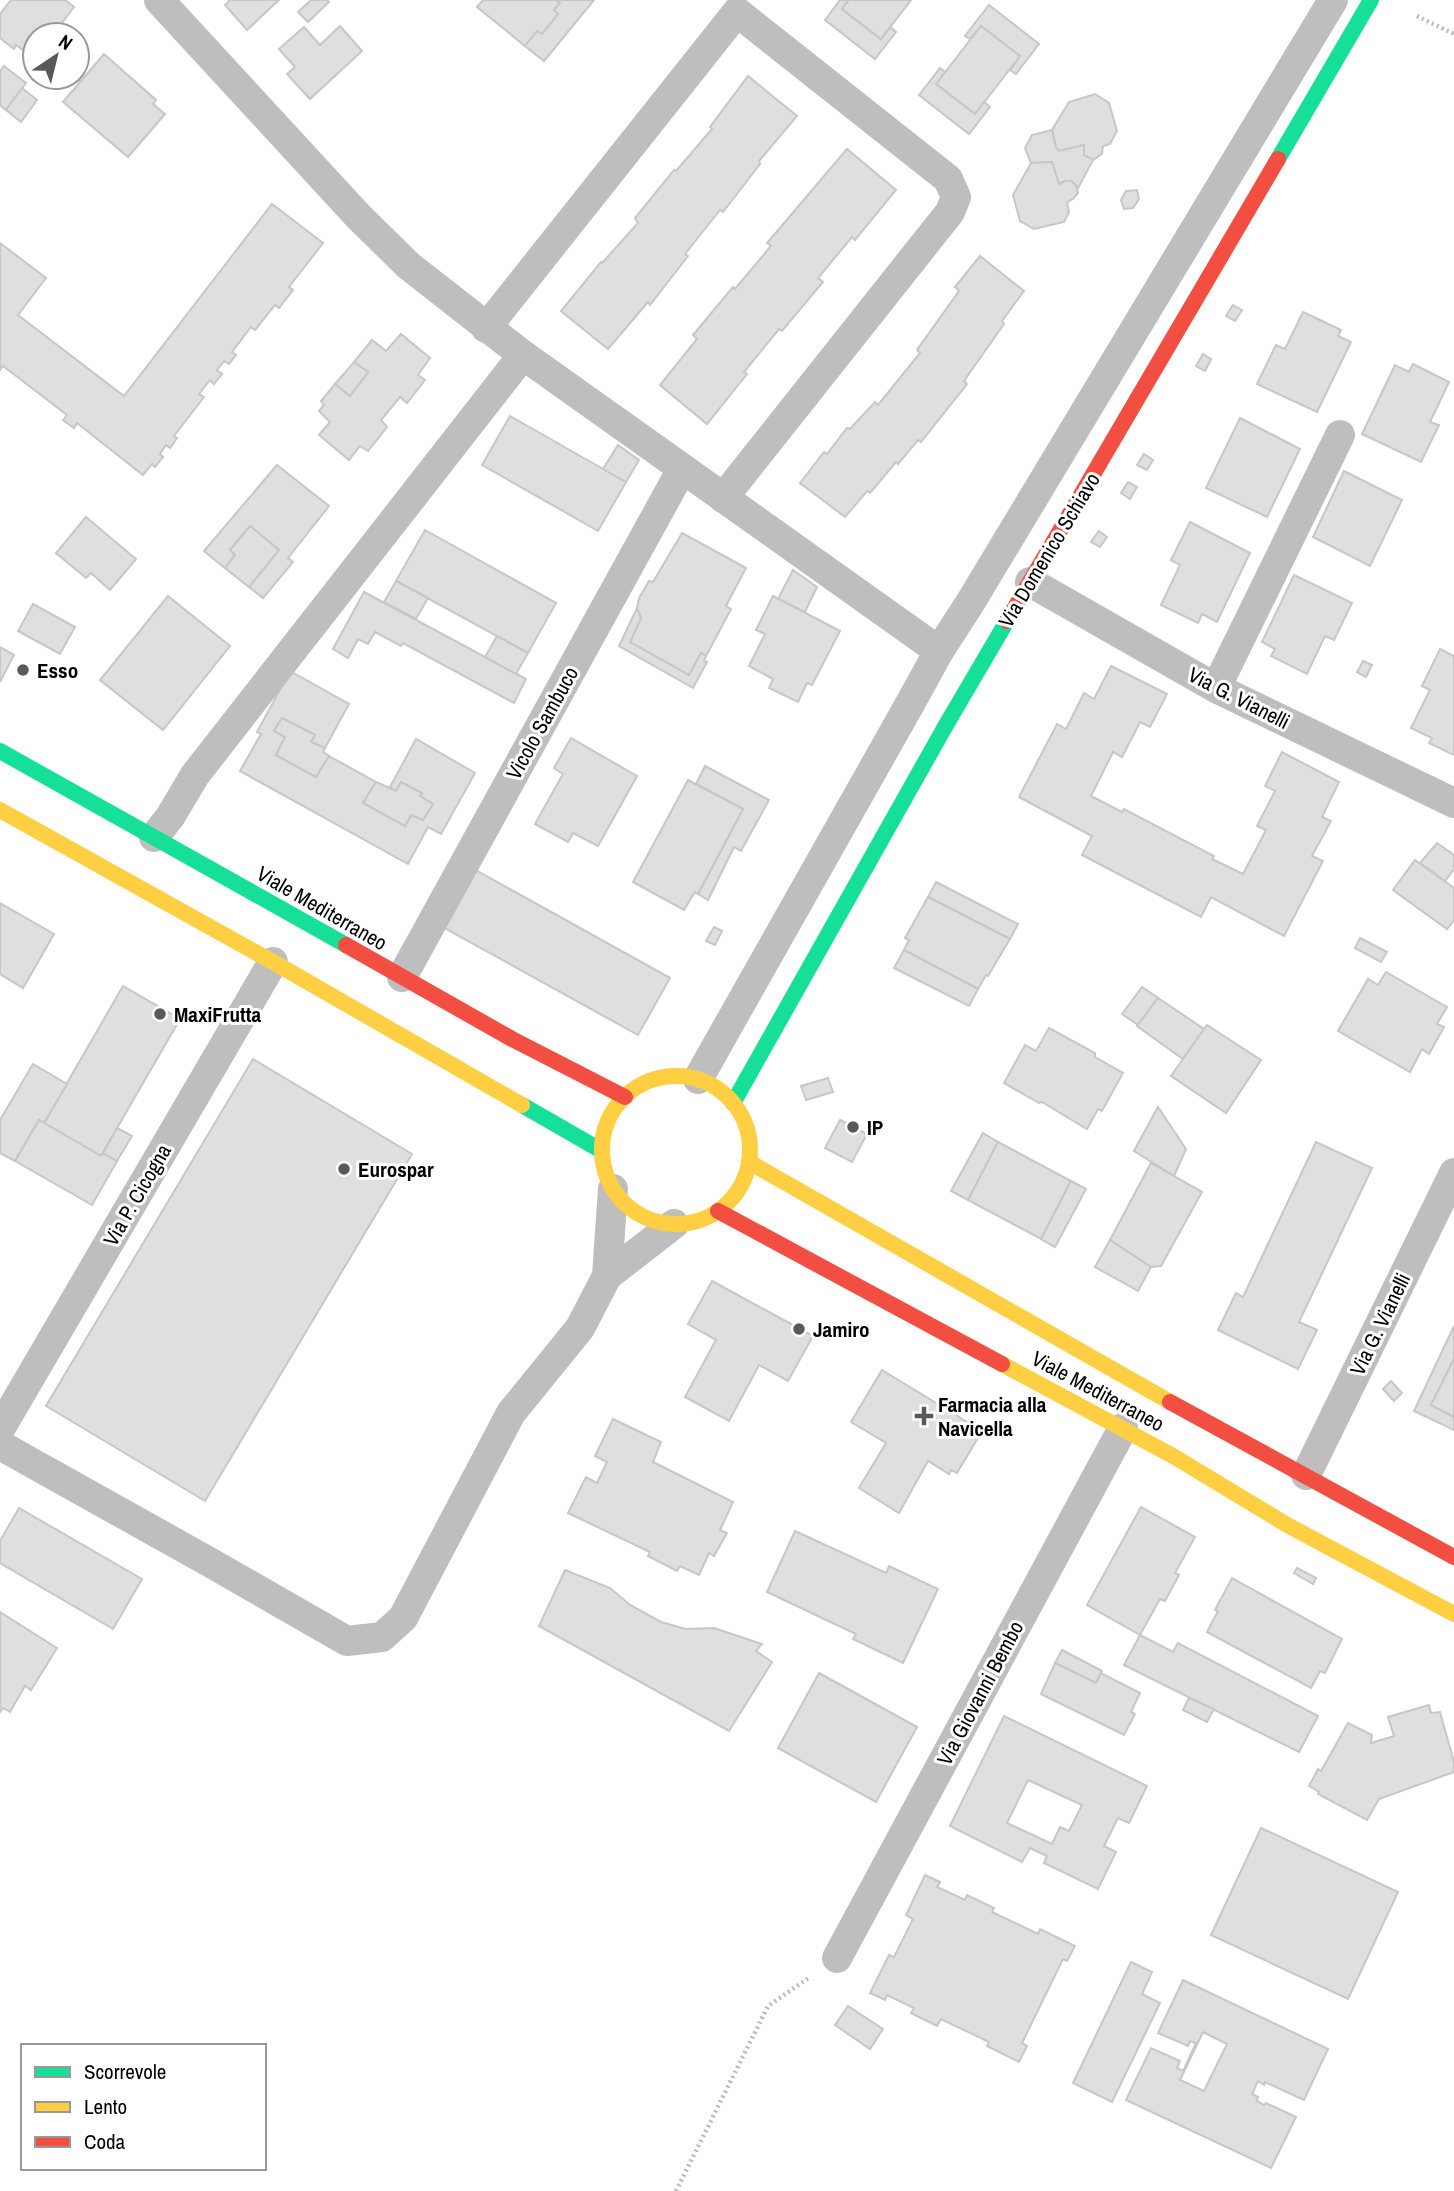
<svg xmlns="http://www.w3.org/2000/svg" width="1454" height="2191" font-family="'Archivo Narrow',sans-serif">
<rect width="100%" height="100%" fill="#fff"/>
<g fill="#dfdfdf" stroke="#c7c7c7" stroke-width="2" fill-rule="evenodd">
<polygon points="11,0 65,0 74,7 53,35 35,35 34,58 16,45 14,49 0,38 0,14"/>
<polygon points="230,0 279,0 247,30 225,5"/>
<polygon points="311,0 327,0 329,2 308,22 298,12"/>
<polygon points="483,0 556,0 560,3 554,10 558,14 542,34 537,31 525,46 477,7"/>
<polygon points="556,0 594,0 544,61 525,46 537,31 542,34 558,14 554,10 560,3"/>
<polygon points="840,0 849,0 842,9 881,39 890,27 896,32 875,59 825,20"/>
<polygon points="849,0 911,0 881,39 842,9"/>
<polygon points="989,5 1039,44 1016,74 1010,70 1020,56 981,26 970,39 965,36"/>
<polygon points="340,26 362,51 310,99 287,74 295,67 279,49 304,27 320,45"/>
<polygon points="981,26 1020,56 975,114 936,84"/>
<polygon points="104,54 156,100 153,104 165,114 128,157 63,102"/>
<polygon points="4,66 26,83 6,110 0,105 0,71"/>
<polygon points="940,68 945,72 936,84 975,114 984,102 990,107 969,134 919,95"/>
<polygon points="748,76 797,116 759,161 760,164 723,212 720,210 685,254 688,256 650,305 648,302 608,349 561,311 601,262 602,263 638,223 635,218 674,170 676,171 712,129 710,127"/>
<polygon points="22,88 37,100 21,122 6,110"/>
<polygon points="1095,94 1109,103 1117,131 1110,144 1103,146 1102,154 1093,160 1084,155 1084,145 1059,151 1056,148 1052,130 1069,102"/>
<polygon points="1052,130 1056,148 1059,151 1084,145 1084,155 1093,160 1078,188 1071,181 1065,181 1059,184 1052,162 1031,163 1025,148 1032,135"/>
<polygon points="847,149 896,190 855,240 852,237 818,278 823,282 782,331 779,329 744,372 747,374 707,424 660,385 697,339 693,335 733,287 735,289 771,246 767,243"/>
<polygon points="1050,162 1052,162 1059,184 1065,181 1071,181 1076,185 1078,193 1073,199 1067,202 1069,212 1064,222 1034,229 1020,221 1013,195 1031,163"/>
<polygon points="1137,190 1139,199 1133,208 1124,209 1121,200 1126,191"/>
<polygon points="272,204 323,243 289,287 293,290 279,308 275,305 255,330 251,327 232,352 236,355 229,364 224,361 217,370 222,374 214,384 210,380 199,394 204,397 174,436 177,438 170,448 166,445 160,454 163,457 155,467 152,464 143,475 77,423 74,428 63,420 67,415 3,366 0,370 0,243 46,278 18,315 124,396"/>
<polygon points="980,256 1024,291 1002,321 1004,324 964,381 967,384 921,442 918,440 898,464 896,462 870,493 867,491 845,517 800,483 824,452 827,454 847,428 850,429 875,402 878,405 920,353 917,350 959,291 955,287"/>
<polygon points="1233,305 1242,310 1235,321 1226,316"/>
<polygon points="1303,312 1341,330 1338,336 1351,342 1317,412 1257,384 1276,345 1285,349"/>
<polygon points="401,334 430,358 418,375 425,380 407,403 400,397 381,420 387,427 368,451 360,446 349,460 319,435 330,422 319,411 324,405 321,401 335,384 350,396 368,372 354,362 372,340 386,351"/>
<polygon points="1203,354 1211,359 1205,371 1196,366"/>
<polygon points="354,362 368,372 350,396 335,384"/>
<polygon points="1413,364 1449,382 1430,422 1439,425 1421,462 1362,434 1395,365 1409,372"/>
<polygon points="510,416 626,482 598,531 482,465"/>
<polygon points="1240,418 1300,449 1267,517 1206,488"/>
<polygon points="618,445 639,460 626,482 603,469"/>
<polygon points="1144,454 1153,460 1147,470 1137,465"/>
<polygon points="277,465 329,506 288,558 293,562 263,598 249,587 279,550 250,526 230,550 235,555 225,568 204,551"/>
<polygon points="1344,471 1402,500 1370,566 1313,537"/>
<polygon points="1128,482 1137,487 1130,499 1121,493"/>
<polygon points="86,517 136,559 110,590 91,573 86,578 56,553"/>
<polygon points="1190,522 1250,553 1217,622 1202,614 1198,623 1161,605 1180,565 1171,560"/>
<polygon points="250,526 279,550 249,587 225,568 235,555 230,550"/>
<polygon points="425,530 556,603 528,653 396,581"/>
<polygon points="1099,531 1107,537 1100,547 1091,542"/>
<polygon points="682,533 746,568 726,606 731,609 706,656 701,653 689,675 630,642 641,618 637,608 639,598 649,581 653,582"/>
<polygon points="793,570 817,587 805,612 778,599"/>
<polygon points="1294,575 1352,603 1334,640 1325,636 1307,674 1271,656 1275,649 1262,642"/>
<polygon points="396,581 428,598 416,619 384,602"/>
<polygon points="364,592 526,679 514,703 403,643 401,646 375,632 368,644 358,639 348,658 333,649"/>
<polygon points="168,596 230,646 163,730 100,680"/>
<polygon points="773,596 840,631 812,685 807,683 798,702 769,688 773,679 749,666 765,634 756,630"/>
<polygon points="33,604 75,627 60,654 18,631"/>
<polygon points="637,608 641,618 630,642 689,675 701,653 706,656 704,661 707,662 693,688 619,646"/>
<polygon points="497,636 528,653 516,674 485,657"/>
<polygon points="0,647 14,655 0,682"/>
<polygon points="1440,649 1454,656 1454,755 1429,743 1432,738 1411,728 1430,690 1422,686"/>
<polygon points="1363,661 1372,665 1366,677 1357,672"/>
<polygon points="1111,666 1167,694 1150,727 1140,722 1122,757 1113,752 1091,796 1122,812 1124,809 1214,856 1212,859 1243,874 1266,830 1257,826 1275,791 1265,786 1282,752 1339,782 1322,817 1331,821 1312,856 1323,861 1284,936 1211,897 1201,917 1105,867 1082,855 1092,836 1019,797 1057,724 1066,729 1084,693 1094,699"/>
<polygon points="290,671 349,704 325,748 311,742 315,735 282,718 274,731 285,737 276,755 316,777 329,756 376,782 363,803 405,826 411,815 423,820 433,804 420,796 422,793 401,782 396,791 390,787 416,739 475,773 441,834 428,827 408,864 240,771 261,734 257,732"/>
<polygon points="282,718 315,735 311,742 325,748 323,752 329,756 316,777 276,755 285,737 274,731"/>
<polygon points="571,738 637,776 598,846 573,833 568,842 535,824 563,774 554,768"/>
<polygon points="705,766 769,800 741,851 734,847 708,900 698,894 743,809 696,784"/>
<polygon points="688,780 743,809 698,894 695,892 684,910 633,882"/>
<polygon points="376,782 396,791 401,782 422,793 420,796 433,804 423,820 411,815 405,826 363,803"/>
<polygon points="1437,843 1454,855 1454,869 1445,881 1420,863"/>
<polygon points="1415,860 1454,888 1454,920 1447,929 1393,890"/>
<polygon points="472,868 670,978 638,1035 441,926"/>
<polygon points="936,882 1018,924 1010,939 928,897"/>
<polygon points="928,897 1010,939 988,976 986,975 978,989 904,950 909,940 905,938"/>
<polygon points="0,903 54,934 23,988 0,974"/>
<polygon points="714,927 722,931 715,945 706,941"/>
<polygon points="1360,938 1387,952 1381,962 1355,948"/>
<polygon points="904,950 978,989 969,1006 894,968"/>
<polygon points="1386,972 1447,1007 1437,1024 1444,1027 1429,1054 1422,1049 1410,1072 1338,1031 1368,979 1378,985"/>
<polygon points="123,986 180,1019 101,1156 44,1123"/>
<polygon points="1142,987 1158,998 1138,1025 1122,1014"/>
<polygon points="1158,998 1204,1029 1183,1059 1137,1026"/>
<polygon points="1207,1025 1261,1060 1226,1113 1171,1076"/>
<polygon points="1049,1028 1095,1053 1095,1057 1123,1073 1102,1111 1098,1109 1087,1129 1042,1102 1039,1103 1004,1083 1025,1045 1036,1051"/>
<polygon points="253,1059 412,1154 205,1501 46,1406"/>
<polygon points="33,1064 67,1084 44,1123 39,1120 15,1161 0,1153 0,1120"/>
<polygon points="828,1078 833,1092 806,1100 801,1086"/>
<polygon points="1158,1107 1186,1149 1174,1176 1134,1151"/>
<polygon points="39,1120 101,1156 103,1153 117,1161 92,1205 15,1161"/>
<polygon points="840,1120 867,1134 852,1162 825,1148"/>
<polygon points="117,1128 132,1136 117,1161 103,1153"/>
<polygon points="983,1133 998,1142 968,1200 951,1191"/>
<polygon points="998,1142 1071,1181 1041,1239 968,1200"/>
<polygon points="1316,1142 1372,1168 1299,1322 1317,1330 1298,1369 1218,1330 1236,1293 1243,1297"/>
<polygon points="1151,1163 1202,1192 1161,1266 1151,1267 1110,1240"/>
<polygon points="1071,1181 1086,1189 1055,1247 1041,1239"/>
<polygon points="1110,1240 1151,1267 1138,1291 1095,1267"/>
<polygon points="712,1281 813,1336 788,1381 759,1365 729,1421 685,1397 716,1340 688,1324"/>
<polygon points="1454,1326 1454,1359 1431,1405 1454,1417 1454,1430 1414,1411"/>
<polygon points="1454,1359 1454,1417 1431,1405"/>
<polygon points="882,1370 982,1431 957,1473 951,1470 949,1474 928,1461 899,1513 859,1488 886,1443 851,1422"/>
<polygon points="1391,1381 1402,1393 1394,1401 1383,1389"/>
<polygon points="613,1419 661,1442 653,1462 733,1502 720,1530 727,1533 714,1556 709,1553 699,1575 680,1566 677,1571 648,1556 650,1552 568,1513 586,1477 597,1483 607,1462 595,1456"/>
<polygon points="1141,1507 1195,1537 1175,1573 1179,1575 1165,1601 1160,1599 1140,1635 1087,1605"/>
<polygon points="19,1508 142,1579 113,1629 0,1563 0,1541"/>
<polygon points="795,1531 886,1573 889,1566 938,1589 903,1663 853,1639 856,1634 767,1592"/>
<polygon points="1297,1568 1316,1578 1313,1584 1294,1573"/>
<polygon points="565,1570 610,1588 630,1605 661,1622 686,1629 714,1628 762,1644 756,1651 772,1662 729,1731 539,1626"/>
<polygon points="1232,1578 1342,1639 1325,1673 1320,1671 1311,1688 1207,1632 1218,1611 1215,1610"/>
<polygon points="0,1612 57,1648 31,1690 25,1686 10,1712 3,1708 0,1712"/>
<polygon points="1140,1635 1173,1652 1178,1643 1318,1716 1299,1752 1124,1665"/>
<polygon points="1062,1650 1102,1671 1096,1683 1055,1663"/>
<polygon points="1055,1663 1096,1683 1101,1673 1140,1693 1131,1712 1135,1714 1124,1735 1041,1694"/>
<polygon points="819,1673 917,1727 876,1802 778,1748"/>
<polygon points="1189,1698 1214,1709 1207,1722 1183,1710"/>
<polygon points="1429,1705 1431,1713 1440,1712 1454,1762 1454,1772 1379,1799 1367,1820 1318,1794 1319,1792 1309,1786 1318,1769 1321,1771 1348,1723 1372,1735 1371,1743 1394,1736 1388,1717"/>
<path d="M1004,1716L1147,1786L1129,1823L1118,1818L1104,1846L1116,1852L1098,1889L1044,1863L1047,1856L1030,1848L1022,1862L950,1826ZM1028,1780L1082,1805L1069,1831L1060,1827L1052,1844L1007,1823Z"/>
<polygon points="1261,1828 1398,1892 1348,1999 1211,1935"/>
<polygon points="925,1875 940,1882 937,1887 965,1900 967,1895 994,1908 992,1912 1038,1934 1040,1929 1075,1946 1067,1961 1063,1959 1022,2043 1027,2046 1019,2062 987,2046 989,2042 941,2019 937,2026 911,2013 914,2008 887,1995 885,2000 870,1993 889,1955 894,1957 913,1919 906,1915"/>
<polygon points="1131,1962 1152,1972 1142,1994 1160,2003 1112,2102 1073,2083"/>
<path d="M1183,1980L1328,2049L1304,2100L1265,2082L1264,2085L1258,2081L1252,2094L1258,2097L1257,2101L1264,2105L1266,2103L1296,2117L1271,2168L1126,2100L1151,2048L1180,2061L1177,2068L1183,2071L1196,2043L1190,2041L1188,2046L1158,2033ZM1203,2032L1227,2044L1204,2091L1180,2080Z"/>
<polygon points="848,2006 883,2029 870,2049 835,2025"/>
</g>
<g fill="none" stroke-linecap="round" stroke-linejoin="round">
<g stroke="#b9b9b9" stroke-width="4.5" stroke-dasharray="2 3.5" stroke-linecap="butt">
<polyline points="1417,16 1454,34"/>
<polyline points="676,2191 768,2006 810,1977"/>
</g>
<g stroke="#bebebe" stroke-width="30">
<polyline points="159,0 359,217 409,266 523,355 939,651"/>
<polyline points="486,328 737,12 948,179 956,197 950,212 723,498"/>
<polyline points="1030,582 1216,688 1454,803"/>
<polyline points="1216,688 1340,435"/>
<polyline points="154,837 170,817 195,775 523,355"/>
<polyline points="402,977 682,469"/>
<polyline points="698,1079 911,702 939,651 970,603 1333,0"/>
<polyline points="607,1276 674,1224"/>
<polyline points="0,1429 273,962"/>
<polyline points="0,1445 211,1563 347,1641 382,1637 403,1618 511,1413 580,1328 607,1276 613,1189"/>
<polyline points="1306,1475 1454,1173"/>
<polyline points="837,1958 1123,1428"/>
</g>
<g stroke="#16e098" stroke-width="16">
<polyline points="1278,159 1371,0"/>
<polyline points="0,751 346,945"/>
<polyline points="733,1103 946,725 1007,621"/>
<polyline points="522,1105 602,1151"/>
</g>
<g stroke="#ffcf43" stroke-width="16">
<polyline points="0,810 273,962 522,1105"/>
<circle cx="676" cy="1150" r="74"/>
<polyline points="749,1162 1170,1402"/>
<polyline points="1002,1364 1173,1456 1289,1526 1454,1614"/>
</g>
<g stroke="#f24e42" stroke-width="16">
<polyline points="1007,621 1278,159"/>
<polyline points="346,945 512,1039 625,1097"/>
<polyline points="718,1211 1002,1364"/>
<polyline points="1170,1402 1454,1557"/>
</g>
</g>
<g fill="#595959" stroke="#fff" stroke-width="2.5">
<circle cx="23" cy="670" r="7"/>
<circle cx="160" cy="1014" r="7"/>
<circle cx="853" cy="1127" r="7"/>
<circle cx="344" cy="1169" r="7"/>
<circle cx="799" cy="1329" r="7"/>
<path d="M920.5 1405.5h7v7h7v7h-7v7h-7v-7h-7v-7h7z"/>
</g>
<g text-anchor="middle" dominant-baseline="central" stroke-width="6" stroke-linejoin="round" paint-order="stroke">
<g font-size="21" fill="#000" stroke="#fff">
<text transform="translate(1049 550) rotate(-59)">Via Domenico Schiavo</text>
<text transform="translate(1239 698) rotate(27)">Via G. Vianelli</text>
<text transform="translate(542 723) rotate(-61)">Vicolo Sambuco</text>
<text transform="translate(322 908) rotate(30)">Viale Mediterraneo</text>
<text transform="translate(137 1195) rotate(-60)">Via P. Cicogna</text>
<text transform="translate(1380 1324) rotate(-64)">Via G. Vianelli</text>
<text transform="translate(1098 1391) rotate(28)">Viale Mediterraneo</text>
<text transform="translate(980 1693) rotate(-62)">Via Giovanni Bembo</text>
</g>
<g font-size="21" font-weight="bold" fill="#000" stroke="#fff" text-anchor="start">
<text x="37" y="670">Esso</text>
<text x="174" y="1014">MaxiFrutta</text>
<text x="867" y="1127">IP</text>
<text x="358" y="1169">Eurospar</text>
<text x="813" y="1329">Jamiro</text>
<text x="938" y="1404">Farmacia alla<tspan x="938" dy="24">Navicella</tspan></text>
</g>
</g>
<rect x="21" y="2044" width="245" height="126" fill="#ffffff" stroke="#999999" stroke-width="2"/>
<rect x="35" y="2067" width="35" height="10" fill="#16e098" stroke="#999999" stroke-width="2"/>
<text x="84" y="2079" font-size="21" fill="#000000">Scorrevole</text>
<rect x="35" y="2102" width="35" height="10" fill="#ffcf43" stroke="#999999" stroke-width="2"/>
<text x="84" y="2114" font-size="21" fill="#000000">Lento</text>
<rect x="35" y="2137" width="35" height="10" fill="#f24e42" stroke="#999999" stroke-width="2"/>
<text x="84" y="2149" font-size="21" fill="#000000">Coda</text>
<g transform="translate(56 56) rotate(35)"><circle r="33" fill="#ffffff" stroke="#999999" stroke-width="2"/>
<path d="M0-5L12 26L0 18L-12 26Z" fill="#595959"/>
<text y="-10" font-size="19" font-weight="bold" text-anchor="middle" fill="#000000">N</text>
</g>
</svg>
